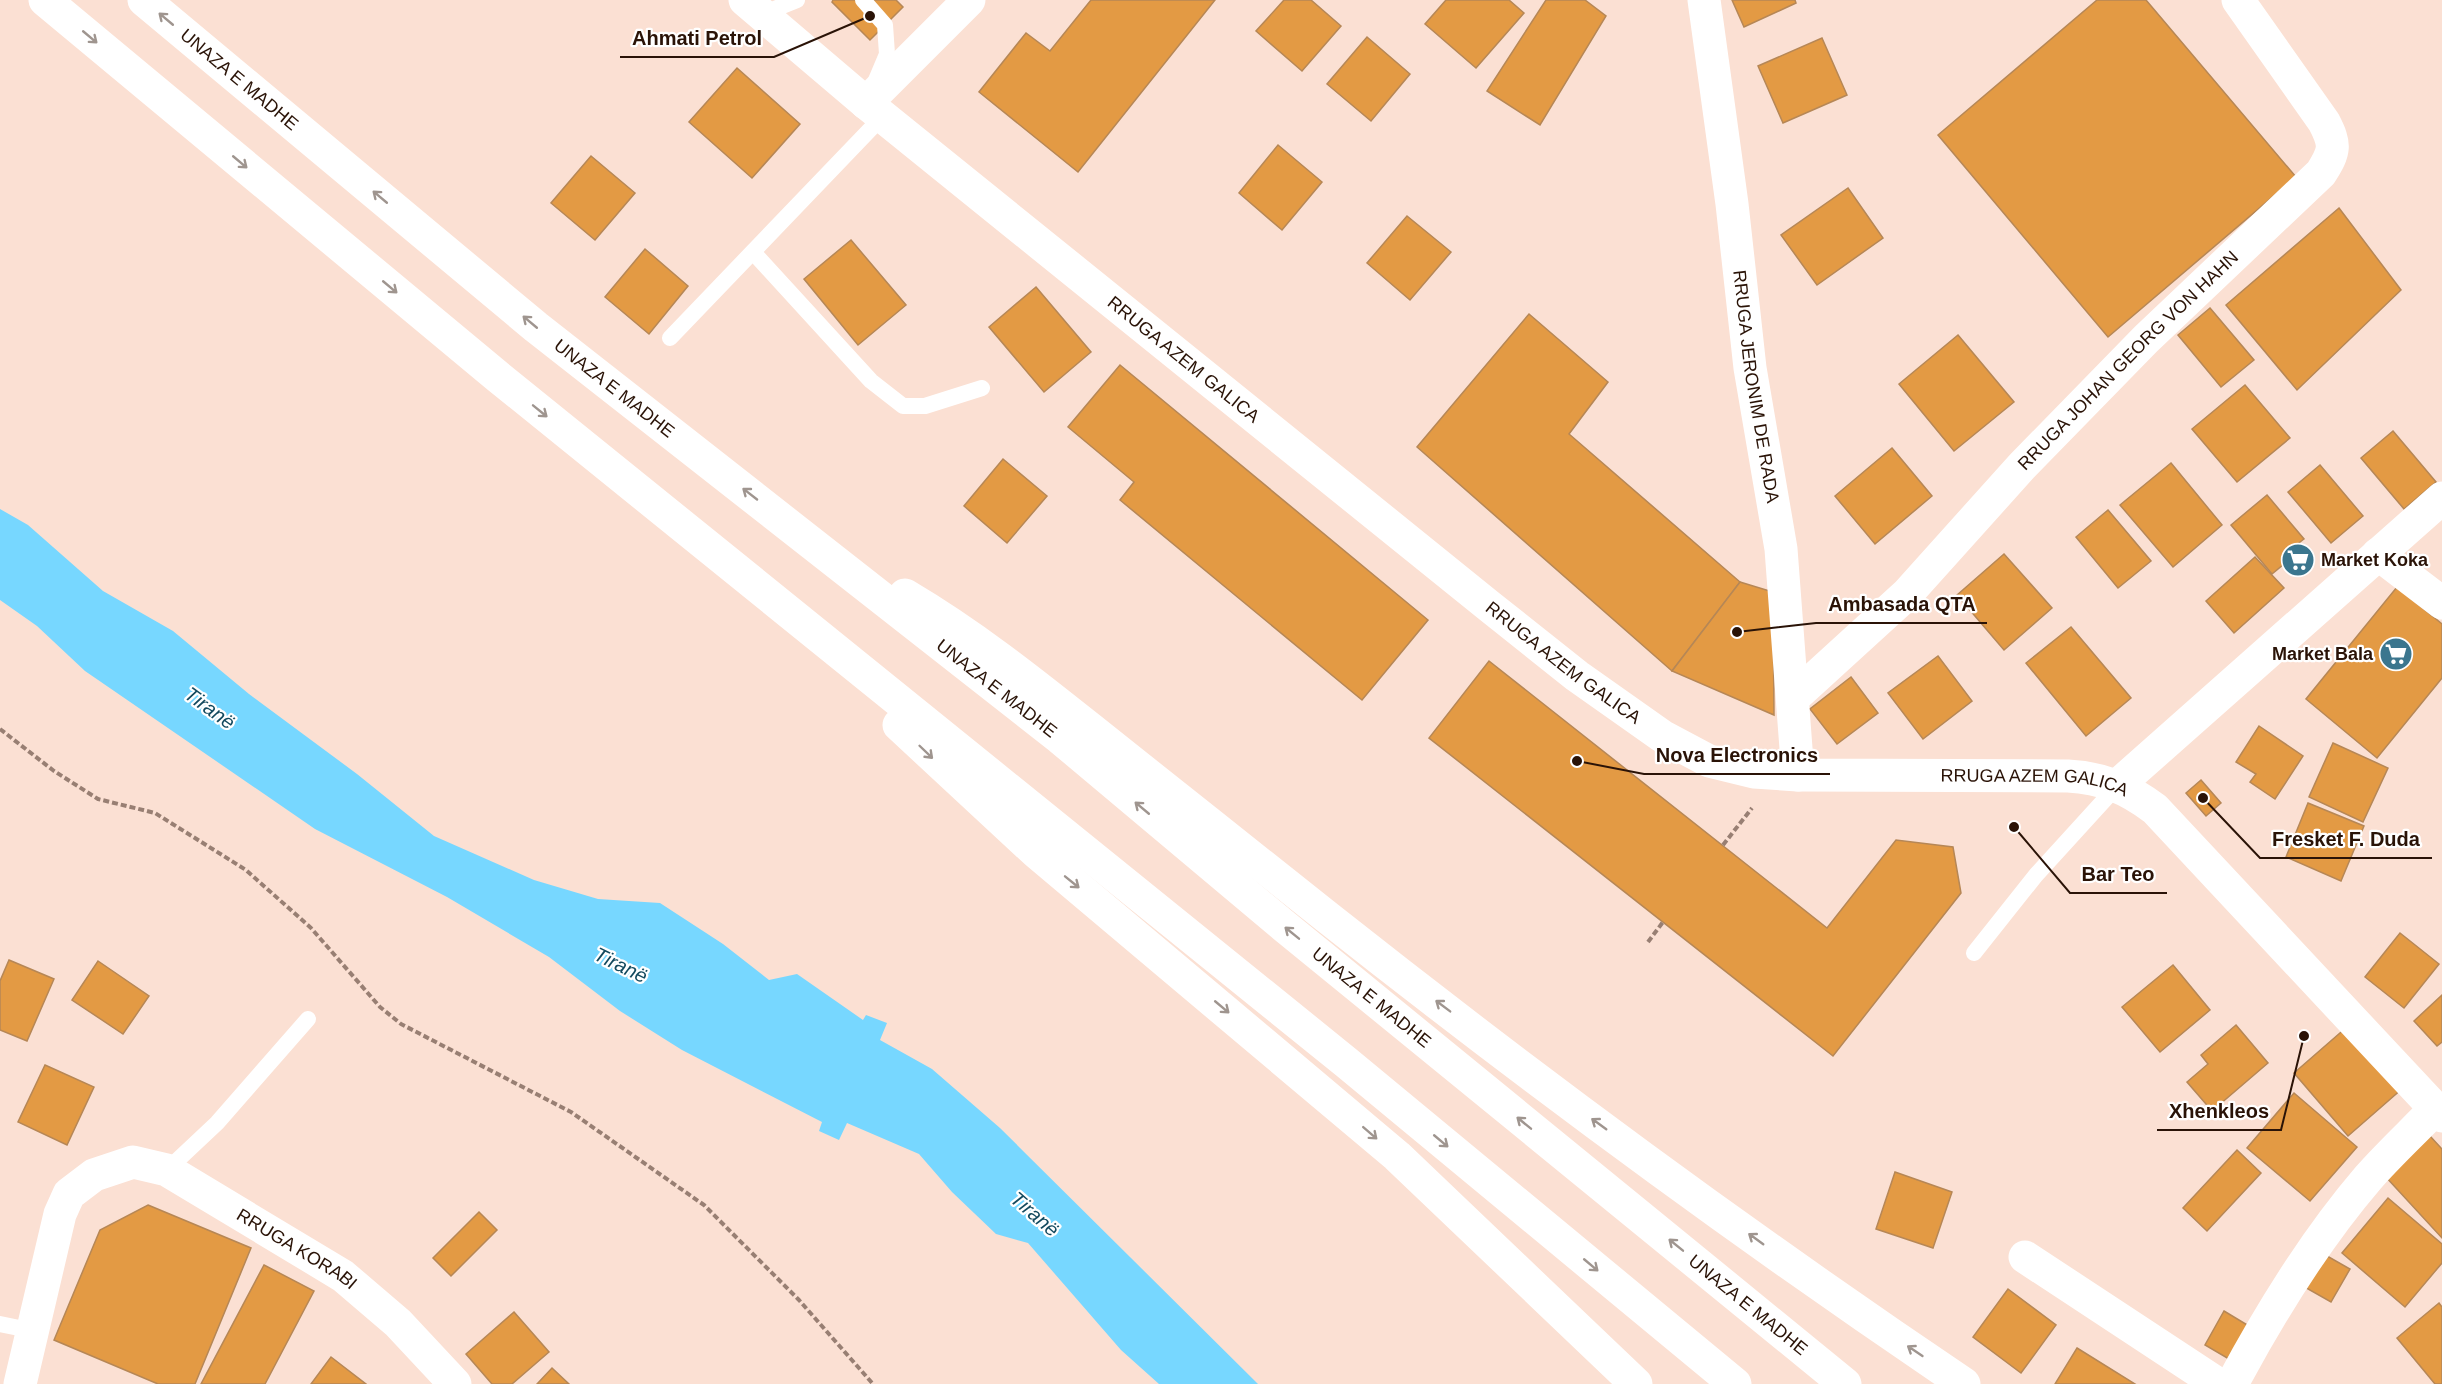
<svg xmlns="http://www.w3.org/2000/svg" width="2442" height="1384" font-family="Arial,sans-serif">
<rect width="100%" height="100%" fill="#fbe0d3"/>
<polygon fill="#77d7ff" points="0,509 28,525 103,591 173,631 249,694 357,774 434,836 534,880 598,899 660,903 723,944 769,980 797,974 863,1020 866,1015 887,1023 880,1040 932,1069 1000,1128 1258,1384 1159,1384 1121,1350 1028,1243 996,1234 952,1192 919,1154 847,1123 839,1140 819,1131 822,1122 682,1050 620,1011 549,957 447,897 315,829 85,671 37,626 0,600"/>
<g fill="#e39a44" stroke="#b68756" stroke-width="1.5">
<polygon points="833,0 896,0 903,7 870,40 832,2"/>
<polygon points="1091,0 1215,0 1078,172 979,92 1026,33 1050,51"/>
<polygon points="1284,0 1311,0 1341,26 1302,71 1256,31"/>
<polygon points="1446,0 1509,0 1524,13 1476,68 1425,24"/>
<polygon points="1546,0 1585,0 1606,16 1540,125 1487,91"/>
<polygon points="1732,0 1795,0 1796,3 1744,27"/>
<polygon points="2097,0 2146,0 2296,177 2108,337 1938,135"/>
<polygon points="1367,37 1410,74 1371,121 1327,84"/>
<polygon points="1822,38 1847,95 1783,123 1758,66"/>
<polygon points="737,68 800,124 752,178 689,122"/>
<polygon points="1278,145 1322,182 1282,230 1239,193"/>
<polygon points="591,156 635,193 595,240 551,203"/>
<polygon points="1848,188 1883,238 1817,285 1781,235"/>
<polygon points="2339,208 2401,290 2297,390 2226,305"/>
<polygon points="1407,216 1451,252 1410,300 1367,263"/>
<polygon points="851,240 906,305 858,345 804,279"/>
<polygon points="645,249 688,286 649,334 605,297"/>
<polygon points="1036,287 1091,352 1044,392 989,327"/>
<polygon points="2210,308 2254,360 2221,387 2178,335"/>
<polygon points="1529,314 1608,382 1569,434 1740,582 1672,671 1417,447"/>
<polygon points="1958,335 2014,402 1954,451 1899,384"/>
<polygon points="1120,365 1428,620 1362,700 1120,500 1134,482 1068,427"/>
<polygon points="2245,385 2290,438 2237,482 2192,429"/>
<polygon points="2393,431 2436,482 2404,509 2361,458"/>
<polygon points="1892,448 1932,496 1875,544 1835,496"/>
<polygon points="1003,459 1047,496 1007,543 964,506"/>
<polygon points="2171,463 2222,525 2173,567 2120,505"/>
<polygon points="2320,465 2363,516 2331,543 2288,492"/>
<polygon points="2267,495 2304,539 2291,549 2296,554 2272,574 2231,525"/>
<polygon points="2108,510 2151,561 2118,588 2076,537"/>
<polygon points="2004,554 2052,608 2004,650 1957,595"/>
<polygon points="2255,557 2284,588 2234,633 2206,601"/>
<polygon points="1740,582 1773,592 1774,715 1672,671"/>
<polygon points="2397,587 2442,624 2442,678 2377,758 2306,699"/>
<polygon points="2071,627 2131,698 2086,736 2026,663"/>
<polygon points="1938,656 1972,701 1923,739 1888,693"/>
<polygon points="1489,661 1827,928 1896,840 1953,847 1961,893 1833,1056 1429,738"/>
<polygon points="1851,677 1878,713 1837,744 1810,709"/>
<polygon points="2259,726 2303,756 2275,799 2250,782 2256,774 2236,762"/>
<polygon points="2333,743 2388,768 2363,822 2309,797"/>
<polygon points="2201,780 2221,803 2206,816 2186,793"/>
<polygon points="2308,803 2364,826 2341,881 2286,857"/>
<polygon points="2400,933 2439,964 2404,1008 2365,977"/>
<polygon points="9,960 54,979 27,1041 0,1030 0,981"/>
<polygon points="98,961 149,996 123,1034 72,1000"/>
<polygon points="2173,965 2210,1010 2160,1052 2122,1007"/>
<polygon points="2442,995 2442,1042 2437,1046 2414,1021"/>
<polygon points="2236,1025 2268,1063 2212,1111 2187,1082 2208,1064 2201,1055"/>
<polygon points="2348,1026 2403,1088 2348,1136 2294,1073"/>
<polygon points="45,1065 94,1087 67,1145 18,1122"/>
<polygon points="2294,1093 2357,1147 2310,1201 2247,1148"/>
<polygon points="2430,1136 2442,1149 2442,1238 2385,1176"/>
<polygon points="2237,1150 2261,1173 2207,1231 2183,1208"/>
<polygon points="1895,1172 1952,1192 1933,1248 1876,1229"/>
<polygon points="2388,1198 2442,1244 2442,1263 2405,1307 2342,1253"/>
<polygon points="148,1205 251,1248 195,1384 158,1384 54,1340 100,1230"/>
<polygon points="479,1212 497,1230 451,1276 433,1258"/>
<polygon points="2320,1252 2350,1269 2331,1302 2301,1285"/>
<polygon points="264,1265 314,1291 265,1384 201,1384"/>
<polygon points="2008,1289 2056,1325 2021,1373 1973,1337"/>
<polygon points="2439,1303 2442,1307 2442,1384 2435,1384 2397,1338"/>
<polygon points="2224,1311 2254,1329 2234,1362 2205,1345"/>
<polygon points="514,1312 549,1352 512,1384 492,1384 466,1354"/>
<polygon points="2077,1348 2135,1384 2055,1384"/>
<polygon points="331,1357 366,1384 311,1384"/>
<polygon points="552,1368 569,1384 537,1384"/>
</g>
<g fill="none" stroke-linecap="round" stroke-linejoin="round">
<g stroke="#987f73" stroke-width="4" stroke-dasharray="6 3" stroke-linecap="butt">
<polyline points="0,729 54,771 98,799 155,813 246,870 311,928 380,1007 401,1024 571,1112 704,1205 799,1300 873,1384"/>
<polyline points="1723,845 1752,808"/>
<polyline points="1648,942 1663,922"/>
</g>
<g stroke="#fff" stroke-width="16">
<polyline points="863,0 885,25 887,54 876,80"/>
<polyline points="762,14 797,0"/>
<polyline points="753,252 871,381 903,406 925,406 982,388"/>
<polyline points="670,338 883,116"/>
<polyline points="1974,953 2036,875 2118,785"/>
<polyline points="167,1170 217,1123 308,1019"/>
<polyline points="0,1324 34,1331"/>
</g>
<g stroke="#fff" stroke-width="33">
<path id="s1" d="M1704,0L1732,204L1750,368L1781,549L1798,775"/>
<polyline points="866,103 969,0"/>
<polyline points="2378,554 2442,603"/>
<path id="s2" d="M1793,698L1907,594L2022,466L2146,339L2321,173C2335,151 2336,145 2324,122L2238,0"/>
<polyline points="2025,1257 2218,1384"/>
<path id="s3" d="M20,1384L60,1214L69,1194L94,1175L133,1162L167,1170L343,1276L398,1323L455,1384"/>
<path d="M2232,1384C2271,1311 2314,1241 2368,1178C2389,1154 2413,1132 2435,1109"/>
</g>
<polyline stroke="#fff" stroke-width="33" points="2118,785 2442,498"/>
<path stroke="#fff" stroke-width="33" id="s4" d="M745,0L866,103L1489,606L1577,676L1662,736L1709,761L1754,772L1798,775L2068,776C2103,778 2127,788 2155,809L2442,1116"/>
<g stroke="#fff" stroke-width="33">
<polyline points="45,0 497,376 1347,1063 1735,1384"/>
<path id="s5" d="M144,0L536,327L1060,738L1284,926L1845,1384"/>
<path d="M905,595C971,634 1029,680 1088,727C1168,790 1247,854 1327,917C1533,1080 1746,1237 1964,1384"/>
<polyline points="899,725 1037,853 1397,1156 1636,1384"/>
</g>
</g>
<defs><path id="oneway-shaft" d="M-6 0H5M1.5-3L5.5 0L1.5 3" fill="none" stroke-width="1.6" stroke-linecap="round" stroke-linejoin="round" transform="scale(1.5)"/></defs>
<g stroke="#9f958f">
<use href="#oneway-shaft" transform="translate(166 19) rotate(-140)"/>
<use href="#oneway-shaft" transform="translate(90 37) rotate(40)"/>
<use href="#oneway-shaft" transform="translate(240 162) rotate(40)"/>
<use href="#oneway-shaft" transform="translate(380 197) rotate(-140)"/>
<use href="#oneway-shaft" transform="translate(390 287) rotate(40)"/>
<use href="#oneway-shaft" transform="translate(530 322) rotate(-140)"/>
<use href="#oneway-shaft" transform="translate(540 411) rotate(39)"/>
<use href="#oneway-shaft" transform="translate(750 494) rotate(-142)"/>
<use href="#oneway-shaft" transform="translate(926 752) rotate(44)"/>
<use href="#oneway-shaft" transform="translate(1142 808) rotate(-140)"/>
<use href="#oneway-shaft" transform="translate(1072 882) rotate(39)"/>
<use href="#oneway-shaft" transform="translate(1292 933) rotate(-141)"/>
<use href="#oneway-shaft" transform="translate(1443 1006) rotate(-143)"/>
<use href="#oneway-shaft" transform="translate(1222 1007) rotate(40)"/>
<use href="#oneway-shaft" transform="translate(1524 1123) rotate(-141)"/>
<use href="#oneway-shaft" transform="translate(1599 1124) rotate(-144)"/>
<use href="#oneway-shaft" transform="translate(1370 1133) rotate(41)"/>
<use href="#oneway-shaft" transform="translate(1441 1141) rotate(40)"/>
<use href="#oneway-shaft" transform="translate(1756 1239) rotate(-144)"/>
<use href="#oneway-shaft" transform="translate(1676 1245) rotate(-141)"/>
<use href="#oneway-shaft" transform="translate(1591 1265) rotate(40)"/>
<use href="#oneway-shaft" transform="translate(1915 1351) rotate(-146)"/>
</g>
<defs>
<g id="supermarket-disc" transform="scale(1.725)"><circle r="9.5" fill="#3b768e" stroke="#fff"/><path d="M-6-5.5h2.5l.6 2H6L4.5 2H-2.5L-4.4-4H-6ZM-1.5 3.2a1.3 1.3 0 1 0 .1 0ZM3 3.2a1.3 1.3 0 1 0 .1 0Z" fill="#fff"/></g>
</defs>
<g fill-rule="evenodd">
<use href="#supermarket-disc" x="2298" y="560"/>
<use href="#supermarket-disc" x="2396" y="654"/>
</g>
<g text-anchor="middle" dominant-baseline="central" stroke-width="4.5" stroke-linejoin="round" paint-order="stroke">
<g font-size="18" fill="#2a1307" stroke="#fff">
<text stroke="none"><textPath href="#s5" startOffset="124">UNAZA E MADHE</textPath></text>
<text stroke="none"><textPath href="#s4" startOffset="567">RRUGA AZEM GALICA</textPath></text>
<text stroke="none"><textPath href="#s2" startOffset="476">RRUGA JOHAN GEORG VON HAHN</textPath></text>
<text stroke="none"><textPath href="#s1" startOffset="390">RRUGA JERONIM DE RADA</textPath></text>
<text stroke="none"><textPath href="#s5" startOffset="610">UNAZA E MADHE</textPath></text>
<text stroke="none"><textPath href="#s4" startOffset="1053">RRUGA AZEM GALICA</textPath></text>
<text stroke="none"><textPath href="#s5" startOffset="1096">UNAZA E MADHE</textPath></text>
<text stroke="none"><textPath href="#s4" startOffset="1557">RRUGA AZEM GALICA</textPath></text>
<text stroke="none"><textPath href="#s5" startOffset="1582">UNAZA E MADHE</textPath></text>
<text stroke="none"><textPath href="#s3" startOffset="456">RRUGA KORABI</textPath></text>
<text stroke="none"><textPath href="#s5" startOffset="2068">UNAZA E MADHE</textPath></text>
</g>
<g font-size="18" font-weight="bold" fill="#2a1307" stroke="#fff" text-anchor="start">
<text x="2321" y="560">Market Koka</text>
<text x="2373" y="654" text-anchor="end">Market Bala</text>
</g>
<g font-size="20" font-style="italic" fill="#134a5f" stroke="#fff">
<text transform="translate(210 708) rotate(36)">Tiranë</text>
<text transform="translate(621 965) rotate(26)">Tiranë</text>
<text transform="translate(1035 1214) rotate(41)">Tiranë</text>
</g>
</g>
<path fill="none" stroke="#2a1307" stroke-width="2" d="M870 16L774 57H620M1737 632L1816 623H1987M1577 761L1644 774H1830M2203 798L2260 858H2432M2014 827L2070 893H2167M2304 1036L2281 1130H2157"/>
<g fill="#2a1307" stroke="#fff" stroke-width="2">
<circle cx="870" cy="16" r="6"/>
<circle cx="1737" cy="632" r="6"/>
<circle cx="1577" cy="761" r="6"/>
<circle cx="2203" cy="798" r="6"/>
<circle cx="2014" cy="827" r="6"/>
<circle cx="2304" cy="1036" r="6"/>
</g>
<g font-size="20" text-anchor="middle" font-weight="bold" fill="#2a1307" stroke="#fff" stroke-width="4.5" stroke-linejoin="round" paint-order="stroke">
<text x="697" y="45">Ahmati Petrol</text>
<text x="1902" y="611">Ambasada QTA</text>
<text x="1737" y="762">Nova Electronics</text>
<text x="2346" y="846">Fresket F. Duda</text>
<text x="2118" y="881">Bar Teo</text>
<text x="2219" y="1118">Xhenkleos</text>
</g>
</svg>
